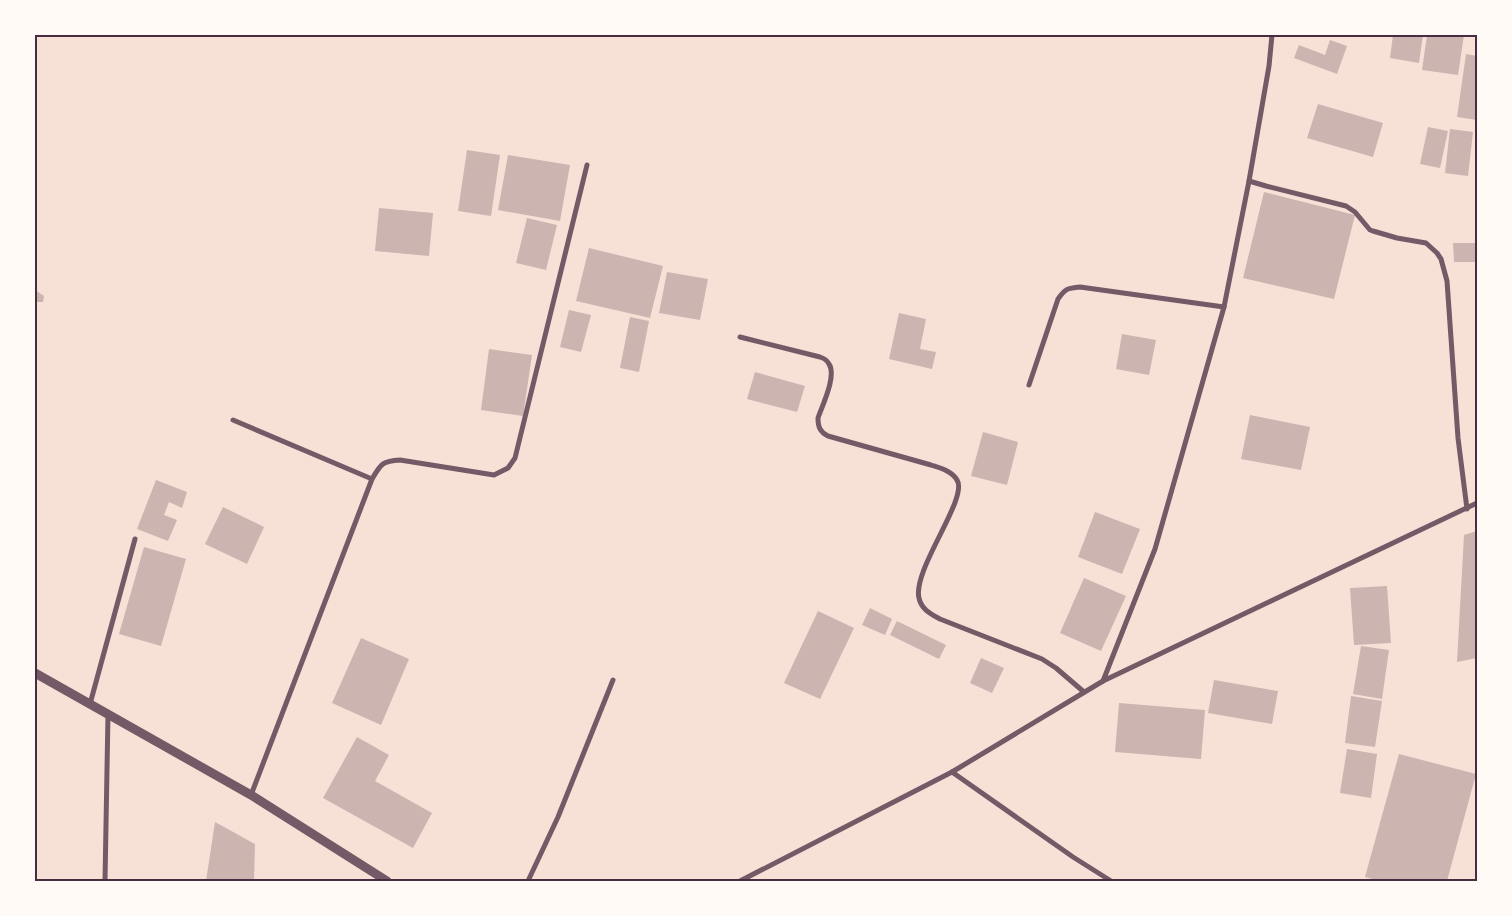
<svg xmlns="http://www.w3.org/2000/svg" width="1512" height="916" font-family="'PT Sans',sans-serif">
<rect width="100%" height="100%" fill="#f7e1d7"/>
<g fill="#ccb4b1">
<polygon points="1393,35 1423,35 1419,63 1390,58"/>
<polygon points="1427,35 1464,35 1458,75 1422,70"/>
<polygon points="1330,40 1347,46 1337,74 1294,58 1299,45 1325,55"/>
<polygon points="1466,54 1477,56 1477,120 1457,117"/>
<polygon points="1318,104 1383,123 1373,157 1307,138"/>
<polygon points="1428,127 1448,131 1440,168 1420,164"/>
<polygon points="1450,129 1473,132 1468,176 1445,173"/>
<polygon points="467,150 500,155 491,216 458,211"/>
<polygon points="508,155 570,165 560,221 498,210"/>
<polygon points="1264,192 1355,215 1334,299 1243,278"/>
<polygon points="379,208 433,213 429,256 375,251"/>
<polygon points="527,218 557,225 546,270 516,263"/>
<polygon points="1453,243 1477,243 1477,262 1454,262"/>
<polygon points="589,248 663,266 650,318 576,301"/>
<polygon points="667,272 708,279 700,320 659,313"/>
<polygon points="35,290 44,296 43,302 35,302"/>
<polygon points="569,310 591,315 581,352 560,347"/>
<polygon points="899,313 926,319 920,349 936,352 932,369 889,359"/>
<polygon points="630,317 649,321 639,372 620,368"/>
<polygon points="1122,334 1156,340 1149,375 1116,369"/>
<polygon points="489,349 532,355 523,416 481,410"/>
<polygon points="755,372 805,386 797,412 747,399"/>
<polygon points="1250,415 1310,427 1301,470 1241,459"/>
<polygon points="983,432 1018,442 1007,485 971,476"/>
<polygon points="156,480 187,492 182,508 169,502 164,515 177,520 168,541 137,529"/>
<polygon points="223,507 264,527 247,564 205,544"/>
<polygon points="1095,512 1140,529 1122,574 1078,557"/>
<polygon points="1477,531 1477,658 1457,662 1464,535"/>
<polygon points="144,547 186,559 161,646 119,634"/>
<polygon points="1084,578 1126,596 1101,651 1060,633"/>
<polygon points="1387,586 1391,643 1354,645 1350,588"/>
<polygon points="870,608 892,619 885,635 862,625"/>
<polygon points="818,611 854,628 820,699 784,683"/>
<polygon points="897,621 946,645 939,659 890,635"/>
<polygon points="361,638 409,659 381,725 332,703"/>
<polygon points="1361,646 1389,650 1382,699 1353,694"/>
<polygon points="981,658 1004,668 992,693 970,683"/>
<polygon points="1214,680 1278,691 1272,724 1208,713"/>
<polygon points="1351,696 1382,701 1375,747 1345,743"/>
<polygon points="1119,703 1205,710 1201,759 1115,752"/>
<polygon points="357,737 389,755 375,781 432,813 413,848 323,798"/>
<polygon points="1347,749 1377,754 1371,798 1340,793"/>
<polygon points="1399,754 1476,774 1447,881 1380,881 1365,877"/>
<polygon points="215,822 255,844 254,881 206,881"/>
</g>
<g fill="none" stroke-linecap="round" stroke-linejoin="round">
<g stroke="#755966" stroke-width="5">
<polyline points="1249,181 1266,186 1346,206 1355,212 1370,230 1373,231 1397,238 1426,243 1437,253 1441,259 1447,281 1458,438 1467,509"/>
<path d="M740,337L820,357C823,358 827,360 829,364C837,376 822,406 818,418C818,427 820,432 828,436L931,465C940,468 952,471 957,480C969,498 912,570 919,598C921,609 931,614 940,619L1042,659L1056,668L1084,692"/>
<path d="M1029,385L1058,299C1065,289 1067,288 1080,287L1224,307"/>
<polyline points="233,420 372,479"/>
<polyline points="1103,681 1155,549 1224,307 1249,181 1269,66 1272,35"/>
<polyline points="90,704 135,539"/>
<polyline points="952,772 1073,857 1111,881"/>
<path d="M251,795L372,479C381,464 382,461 400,460L494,475L508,468L515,458L587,165"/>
<polyline points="105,881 108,714"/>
<polyline points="528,881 558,817 613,680"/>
<polyline points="740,881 952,772 1103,681 1477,503"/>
</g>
<polyline stroke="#755966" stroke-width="9" points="35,673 251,795 387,881"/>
</g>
<rect width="1512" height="916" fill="none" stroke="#fffaf5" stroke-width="72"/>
<rect x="36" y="36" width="1440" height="844" fill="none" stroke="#4a2c40" stroke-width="2"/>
</svg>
